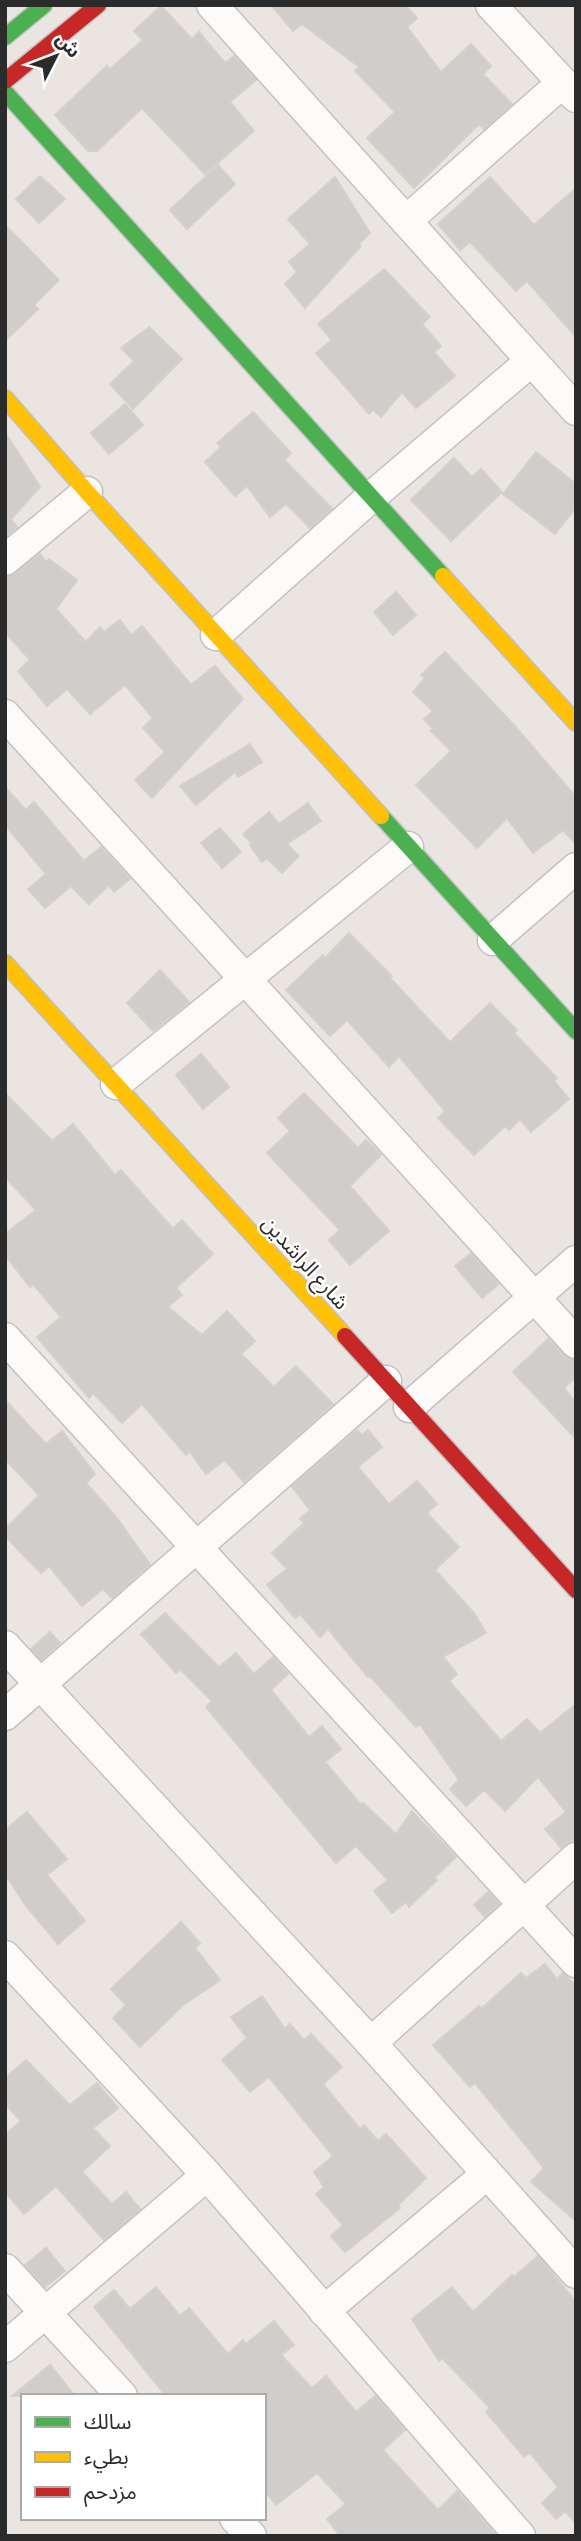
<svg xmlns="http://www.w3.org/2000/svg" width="581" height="2541" font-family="Manrope,'Noto Sans Arabic',sans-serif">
<rect width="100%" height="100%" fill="#eae5e0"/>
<g fill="#d0cdca" stroke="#d4d1cc" stroke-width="2">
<polygon points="271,5 405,5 417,18 407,27 441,72 471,44 491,66 483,74 512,104 484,129 479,124 414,188 367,138 395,112 355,71 359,67 302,24 293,31"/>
<polygon points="161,6 192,39 199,32 225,63 234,56 256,80 230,102 254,131 205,174 142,108 97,151 88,151 55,115 107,66 110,69 143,40 134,31"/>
<polygon points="218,165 235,184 187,229 170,210"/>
<polygon points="40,176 65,199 39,223 16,199"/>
<polygon points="335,177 370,233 359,244 361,246 305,308 285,284 297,272 289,262 310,244 288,219"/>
<polygon points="490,177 534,225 576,188 576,337 527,281 516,291 470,242 460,250 438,224"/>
<polygon points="5,225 59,280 34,305 38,309 5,341"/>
<polygon points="384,269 430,317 422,324 441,346 434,352 455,376 416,408 402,392 381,417 373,410 369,414 316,353 332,340 318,324"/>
<polygon points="149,327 182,359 133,409 110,384 134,361 121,348"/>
<polygon points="125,404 143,425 109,454 91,433"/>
<polygon points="253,412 291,453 284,460 332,508 310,528 286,504 270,517 247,486 235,496 205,462 221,447 217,443"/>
<polygon points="5,432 40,487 11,519 17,527 5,537"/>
<polygon points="536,452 576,484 576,507 555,534 503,494"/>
<polygon points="454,458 472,477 481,469 502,492 451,541 411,500"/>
<polygon points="40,554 46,562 49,559 77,580 56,609 86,642 100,627 104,632 120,620 131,635 142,626 191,685 215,666 243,699 152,798 135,780 165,752 143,728 153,718 125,685 90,714 67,689 47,706 18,671 30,660 5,632 5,577 16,573"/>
<polygon points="396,592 416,615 393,635 374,612"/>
<polygon points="445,652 513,724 576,797 576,844 563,830 533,853 507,818 477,848 416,785 451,751 431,731 433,729 424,719 433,711 413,692 425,678 421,675"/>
<polygon points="250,744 262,762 238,777 235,772 196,805 180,786"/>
<polygon points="5,787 26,810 34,802 84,861 101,847 130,879 114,892 109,885 89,904 71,886 45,908 28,889 46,874 5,825"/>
<polygon points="308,803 321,821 287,844 299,856 282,873 267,858 262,862 250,845 252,844 243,834 269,812 279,824"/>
<polygon points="220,828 241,852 222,868 201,843"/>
<polygon points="349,933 392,976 390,978 450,1042 490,1003 517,1030 514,1033 557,1078 554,1081 569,1099 531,1132 520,1119 509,1130 505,1126 474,1155 438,1118 445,1111 399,1056 389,1067 347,1020 330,1036 286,990 323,955 325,958"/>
<polygon points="160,970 189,1002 153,1031 127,1003"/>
<polygon points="201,1054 229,1087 203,1109 176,1075"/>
<polygon points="5,1093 52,1141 73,1124 115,1175 121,1170 173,1229 182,1220 213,1254 176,1288 182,1295 168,1307 202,1335 227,1311 255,1341 241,1354 274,1387 296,1366 333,1404 244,1482 225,1460 206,1474 190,1452 186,1455 142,1404 122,1423 93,1393 89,1398 37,1337 61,1317 33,1284 30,1287 5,1255 5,1234 36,1210 5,1177"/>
<polygon points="304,1093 358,1148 366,1140 381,1155 350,1186 389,1231 350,1265 329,1240 340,1230 267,1153 290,1131 278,1118"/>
<polygon points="471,1253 499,1284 482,1298 455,1266"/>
<polygon points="548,1339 564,1355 576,1360 576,1376 564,1388 576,1403 576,1439 513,1372"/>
<polygon points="5,1400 46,1444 62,1431 95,1474 86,1483 116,1517 150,1564 112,1598 103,1589 82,1606 49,1566 41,1573 5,1536 5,1529 39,1495 5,1459"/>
<polygon points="357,1430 362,1435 368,1430 382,1447 358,1467 389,1504 417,1481 437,1504 427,1513 459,1547 435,1570 474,1613 486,1633 443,1657 457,1674 449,1681 501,1741 527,1719 540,1733 576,1704 576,1838 561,1848 545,1829 566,1812 538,1777 505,1811 484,1790 466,1806 450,1789 459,1780 420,1724 416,1727 370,1676 368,1677 328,1629 320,1637 300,1614 295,1618 267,1585 287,1569 272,1553 304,1523 300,1519 310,1510 292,1487"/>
<polygon points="165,1613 219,1667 236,1653 254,1674 273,1657 288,1674 271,1690 309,1737 322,1726 341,1749 325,1762 361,1805 363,1803 396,1834 412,1811 456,1857 435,1877 437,1880 409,1907 406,1902 392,1913 374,1891 388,1880 356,1846 336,1863 206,1707 212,1701 181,1670 176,1673 141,1634"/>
<polygon points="50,1632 60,1643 41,1660 31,1649"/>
<polygon points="27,1812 67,1859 47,1875 85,1921 58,1944 26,1906 5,1874 5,1830"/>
<polygon points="488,1892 499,1904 485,1917 474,1905"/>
<polygon points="181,1922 200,1943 195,1948 220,1980 183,2005 140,2047 113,2018 126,2005 111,1989"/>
<polygon points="545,1964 557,1979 563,1973 576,1986 576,2221 531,2182 544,2168 475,2083 470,2087 433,2045 479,2006 482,2008 521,1973 526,1978"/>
<polygon points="262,1996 285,2029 290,2024 304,2040 311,2034 342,2067 323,2084 360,2129 364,2125 378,2141 386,2134 426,2178 398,2205 400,2208 345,2252 331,2236 343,2225 316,2194 324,2187 314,2172 333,2156 269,2077 250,2092 222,2060 247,2038 231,2017"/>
<polygon points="26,2060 70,2105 97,2083 118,2108 93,2128 110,2146 82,2172 112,2204 126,2192 140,2209 104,2240 56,2186 24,2214 5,2192 5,2135 21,2121 5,2104 5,2078"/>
<polygon points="46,2248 65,2271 45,2287 25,2265"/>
<polygon points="538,2256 576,2302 576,2523 565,2511 556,2519 542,2503 558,2487 530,2453 524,2457 486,2412 490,2408 442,2358 439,2361 412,2319 452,2287 473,2312 512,2275 514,2277"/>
<polygon points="156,2287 180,2316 189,2308 228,2354 243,2340 246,2344 274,2321 294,2345 281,2355 312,2388 326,2376 356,2412 375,2396 405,2430 383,2450 438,2510 457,2491 497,2536 340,2536 327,2519 346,2504 317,2473 276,2505 264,2490 264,2396 166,2396 94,2307 114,2290 130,2309"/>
<polygon points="50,2365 75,2396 12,2396"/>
</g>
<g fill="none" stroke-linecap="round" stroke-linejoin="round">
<g stroke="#c3c1c2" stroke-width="33">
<g id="street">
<polyline points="212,5 576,410"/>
<polyline points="491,5 576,97"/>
<polyline points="406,221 562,83"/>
<polyline points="5,560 87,492"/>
<polyline points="216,635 370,498 531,361"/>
<polyline points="5,715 576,1343"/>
<polyline points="493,940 576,868"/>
<polyline points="116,1084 408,847"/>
<polyline points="5,1338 576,1962"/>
<polyline points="409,1407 576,1261"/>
<polyline points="5,1646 371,2043 576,2273"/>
<polyline points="5,1715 386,1381"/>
<polyline points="5,1956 207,2175 520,2536"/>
<polyline points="371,2043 576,1858"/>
<polyline points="5,2269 122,2396"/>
<polyline points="324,2311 487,2174"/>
<polyline points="5,2347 207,2175"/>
<polyline points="235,2518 251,2536"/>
</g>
</g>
<g stroke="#c3c1c2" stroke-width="19">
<g id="fast">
<polyline points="5,37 44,5"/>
<polyline points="5,92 443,576"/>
<polyline points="381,816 576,1031"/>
</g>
</g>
<g stroke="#c3c1c2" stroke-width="19">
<g id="slow">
<polyline points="5,398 87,492 381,816"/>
<polyline points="443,576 576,723"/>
<polyline points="5,963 345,1336"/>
</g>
</g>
<g stroke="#c3c1c2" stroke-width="19">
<g id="jam">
<polyline points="5,81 98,5"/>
<polyline points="345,1336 576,1590"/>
</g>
</g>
<use href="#street" stroke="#fcfbfa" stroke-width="30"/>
<use href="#fast" stroke="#4caf50" stroke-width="16"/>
<use href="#slow" stroke="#ffc107" stroke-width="16"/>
<use href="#jam" stroke="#c62828" stroke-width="16"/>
</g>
<g text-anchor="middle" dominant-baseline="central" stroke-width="5" stroke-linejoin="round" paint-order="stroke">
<g font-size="21" fill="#2b2b2b" stroke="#fff">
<text transform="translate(306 1262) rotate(48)">شارع الراشدين</text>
</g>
</g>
<rect width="581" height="2541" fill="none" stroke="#2b2b2b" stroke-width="14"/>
<rect x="21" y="2394" width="245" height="126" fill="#ffffff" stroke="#aaaaaa" stroke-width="2"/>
<rect x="35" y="2417" width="35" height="10" fill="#4caf50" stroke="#aaaaaa" stroke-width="2"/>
<text x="84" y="2429" font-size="21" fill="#2b2b2b">سالك</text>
<rect x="35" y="2452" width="35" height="10" fill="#ffc107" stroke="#aaaaaa" stroke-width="2"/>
<text x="84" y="2464" font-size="21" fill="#2b2b2b">بطيء</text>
<rect x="35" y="2487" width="35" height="10" fill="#c62828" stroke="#aaaaaa" stroke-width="2"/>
<text x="84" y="2499" font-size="21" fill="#2b2b2b">مزدحم</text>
<g transform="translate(56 56) rotate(48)" stroke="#ffffff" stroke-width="5" paint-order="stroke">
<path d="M0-5L12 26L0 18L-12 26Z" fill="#2b2b2b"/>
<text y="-10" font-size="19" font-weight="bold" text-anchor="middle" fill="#2b2b2b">ش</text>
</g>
</svg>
